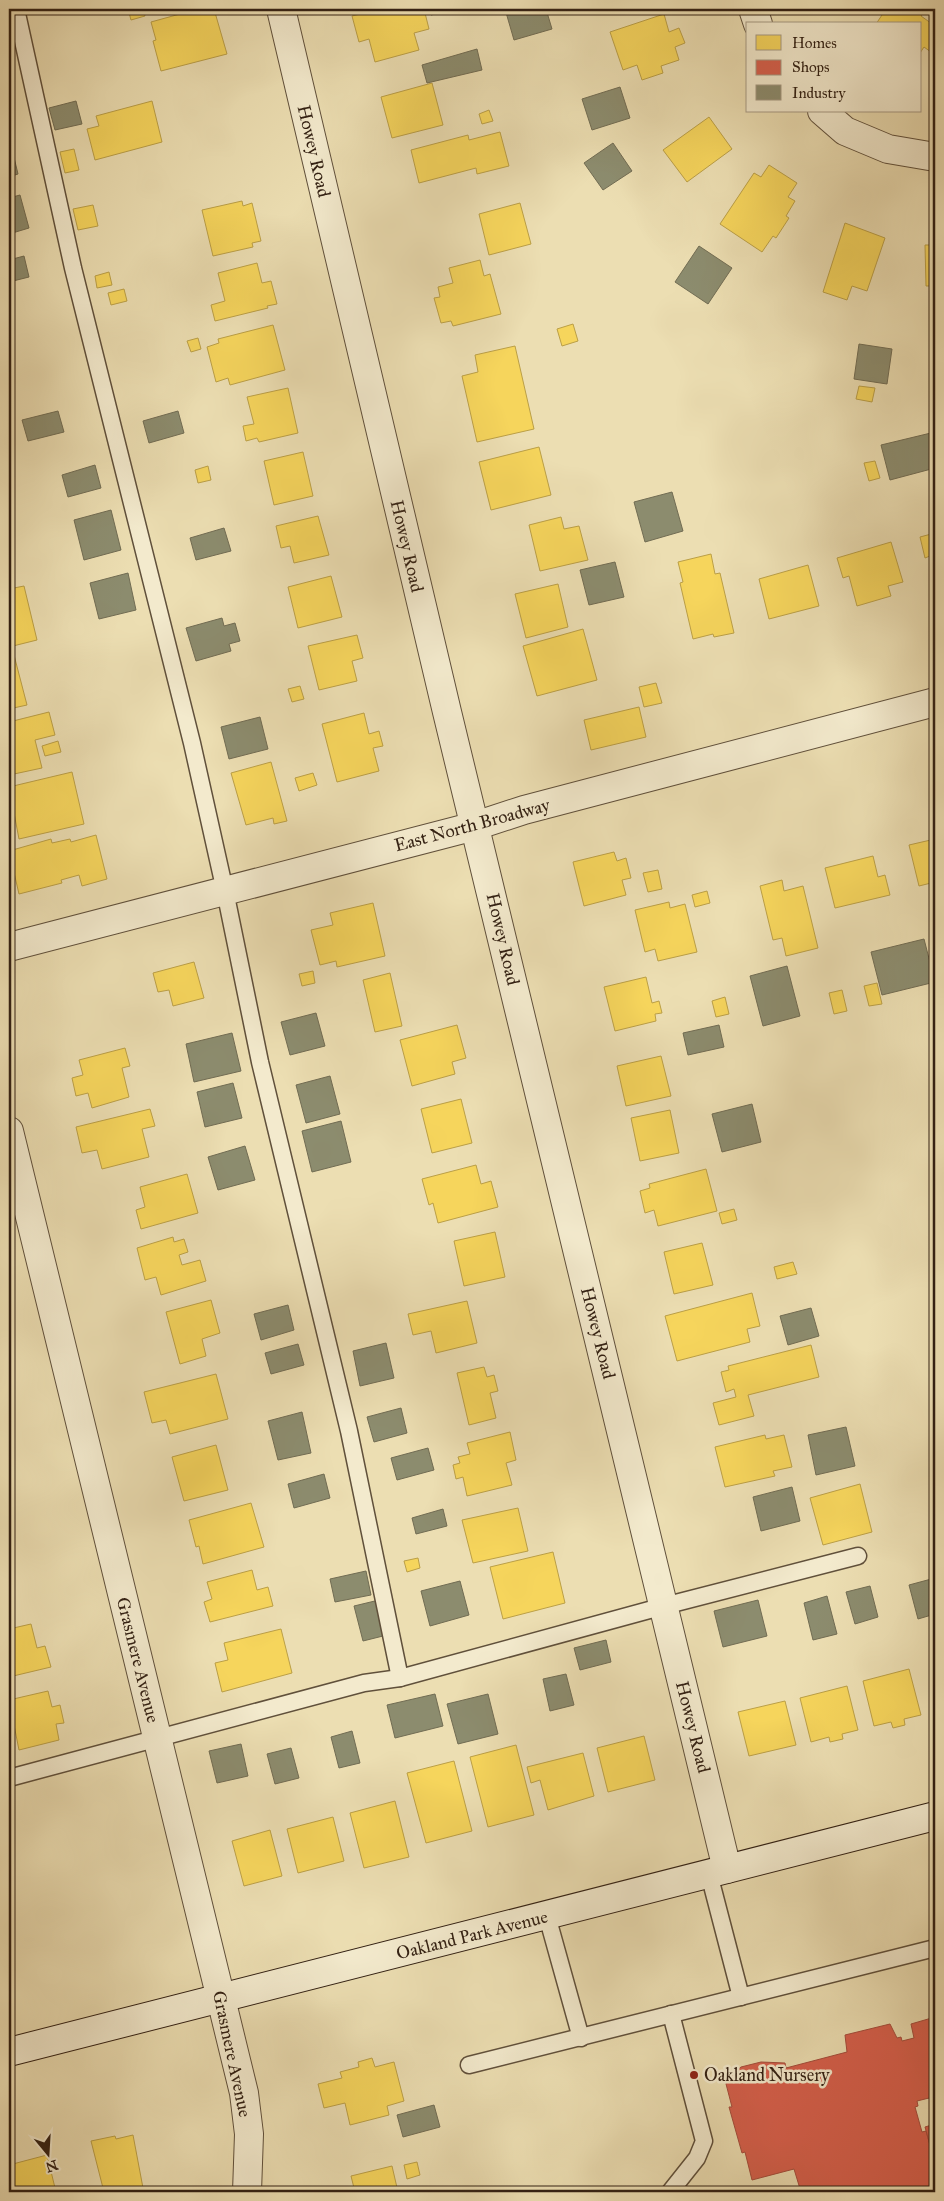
<svg xmlns="http://www.w3.org/2000/svg" width="944" height="2201" font-family="'IM FELL Great Primer',serif">
<rect width="100%" height="100%" fill="#ecdeb2"/>
<filter id="stains"><feTurbulence type="fractalNoise" baseFrequency=".004" numOctaves="4"/><feColorMatrix values="0 0 0 0 .2 0 0 0 0 .09 0 0 0 0 .02 0 0 0 .5 -.17"/></filter>
<radialGradient id="worn" r=".72"><stop offset=".6" stop-color="#630" stop-opacity="0"/><stop offset="1" stop-color="#630" stop-opacity=".3"/></radialGradient>
<g fill="#f6d55c" stroke="#bb9f46">
<polygon points="128,9 143,9 145,16 131,20"/>
<polygon points="145,9 161,9 146,13"/>
<polygon points="198,9 214,9 227,54 161,71 153,41 156,40 151,22"/>
<polygon points="381,9 424,9 429,29 414,33 419,50 375,62 369,39 359,42 352,16"/>
<polygon points="886,9 926,9 921,16 935,26 935,55 924,47 920,53 920,24 876,24"/>
<polygon points="664,14 669,32 679,28 685,43 675,47 679,60 661,66 663,73 642,80 637,65 623,70 610,32"/>
<polygon points="432,83 443,125 392,138 381,97"/>
<polygon points="152,101 162,142 95,160 87,129 99,126 96,116"/>
<polygon points="489,110 493,121 482,124 479,114"/>
<polygon points="709,117 732,149 687,182 663,150"/>
<polygon points="500,132 509,166 477,174 476,168 419,183 411,150 468,135 469,140"/>
<polygon points="74,149 79,170 65,173 60,152"/>
<polygon points="769,165 797,183 788,197 795,201 786,216 789,218 776,238 773,236 762,252 720,224 754,173 761,177"/>
<polygon points="242,201 243,206 252,203 261,241 252,243 253,247 213,256 202,210"/>
<polygon points="520,203 531,244 489,255 479,214"/>
<polygon points="93,205 98,226 78,230 73,209"/>
<polygon points="845,223 885,238 867,291 852,286 847,300 823,292"/>
<polygon points="925,245 935,245 935,286 926,286"/>
<polygon points="480,260 484,276 490,274 501,314 453,326 451,321 441,323 434,298 440,297 438,287 453,283 449,268"/>
<polygon points="257,263 262,283 271,281 277,304 267,306 268,308 215,321 211,305 225,301 218,273"/>
<polygon points="109,272 112,285 97,288 95,276"/>
<polygon points="124,289 127,301 111,305 108,293"/>
<polygon points="573,324 578,341 562,346 557,329"/>
<polygon points="273,325 285,370 230,385 228,378 216,382 207,347 219,343 218,339"/>
<polygon points="198,338 201,349 191,352 187,341"/>
<polygon points="515,346 534,429 477,442 462,376 478,372 475,355"/>
<polygon points="859,386 875,388 872,402 856,399"/>
<polygon points="288,388 298,433 259,442 257,438 246,441 243,426 254,424 247,397"/>
<polygon points="539,447 551,495 491,510 479,462"/>
<polygon points="303,452 313,496 274,505 264,461"/>
<polygon points="875,461 880,478 869,481 864,463"/>
<polygon points="208,466 211,480 198,483 195,470"/>
<polygon points="318,516 329,555 294,563 290,546 281,548 276,526"/>
<polygon points="561,517 564,529 579,526 588,560 540,571 529,525"/>
<polygon points="935,533 935,575 930,556 925,558 920,537"/>
<polygon points="891,542 903,582 888,586 891,596 857,606 849,576 843,578 837,558"/>
<polygon points="711,554 715,574 720,573 734,633 714,637 713,634 693,639 680,583 683,582 678,562"/>
<polygon points="808,565 819,606 769,619 759,579"/>
<polygon points="331,576 342,617 298,628 288,587"/>
<polygon points="558,584 568,627 526,638 515,594"/>
<polygon points="24,586 37,640 9,647 9,589"/>
<polygon points="583,629 597,680 537,696 523,646"/>
<polygon points="357,635 363,658 352,661 357,681 319,690 308,646"/>
<polygon points="14,655 27,705 9,709 9,656"/>
<polygon points="656,683 662,703 644,707 639,687"/>
<polygon points="300,686 304,699 292,702 288,689"/>
<polygon points="639,707 646,737 591,750 584,720"/>
<polygon points="49,712 55,735 35,740 42,768 14,774 9,749 9,722"/>
<polygon points="364,713 369,734 379,731 383,746 373,748 379,771 337,782 322,724"/>
<polygon points="58,741 61,752 45,756 42,746"/>
<polygon points="271,762 287,821 274,824 273,818 246,825 231,773"/>
<polygon points="72,772 84,824 19,839 9,787"/>
<polygon points="313,773 317,785 299,791 295,778"/>
<polygon points="96,835 107,879 82,886 79,875 61,880 62,883 19,894 9,851 51,839 52,843 70,839 71,842"/>
<polygon points="935,839 935,882 919,886 909,845"/>
<polygon points="614,852 617,861 626,858 631,878 622,880 626,895 584,906 573,862"/>
<polygon points="873,856 878,877 885,875 890,895 835,908 825,868"/>
<polygon points="658,870 662,889 648,892 643,873"/>
<polygon points="782,880 784,891 803,886 818,948 786,956 782,938 773,940 760,886"/>
<polygon points="707,891 710,903 695,907 692,895"/>
<polygon points="669,902 670,908 685,904 697,952 658,961 655,949 645,952 635,910"/>
<polygon points="373,903 385,956 337,967 336,961 320,965 311,930 333,925 330,913"/>
<polygon points="194,962 204,998 173,1006 169,990 158,992 153,973"/>
<polygon points="313,971 315,983 302,986 299,974"/>
<polygon points="390,973 402,1026 375,1032 363,980"/>
<polygon points="646,977 652,1003 659,1001 662,1013 655,1014 656,1021 615,1031 604,987"/>
<polygon points="877,983 882,1004 869,1006 864,986"/>
<polygon points="842,990 847,1011 834,1014 829,993"/>
<polygon points="725,997 729,1014 716,1017 712,1001"/>
<polygon points="457,1025 466,1058 452,1062 455,1074 412,1086 400,1040"/>
<polygon points="125,1048 130,1066 122,1068 129,1097 92,1108 88,1093 76,1096 72,1078 83,1075 79,1060"/>
<polygon points="661,1056 671,1096 626,1106 617,1066"/>
<polygon points="461,1099 472,1143 432,1153 421,1109"/>
<polygon points="150,1109 155,1126 142,1129 149,1157 102,1169 97,1150 82,1153 76,1127"/>
<polygon points="670,1110 679,1153 640,1161 631,1118"/>
<polygon points="476,1165 481,1184 491,1181 498,1207 438,1223 433,1203 429,1205 422,1179"/>
<polygon points="706,1169 717,1211 658,1226 654,1210 645,1213 640,1191 650,1188 649,1184"/>
<polygon points="187,1174 198,1213 141,1229 136,1210 145,1207 140,1187"/>
<polygon points="734,1209 737,1220 722,1224 719,1213"/>
<polygon points="495,1232 505,1277 464,1286 454,1241"/>
<polygon points="173,1237 174,1242 184,1239 188,1252 179,1255 182,1265 200,1260 206,1281 161,1295 156,1277 145,1280 137,1248"/>
<polygon points="702,1243 713,1285 674,1294 664,1252"/>
<polygon points="793,1262 797,1274 777,1279 774,1267"/>
<polygon points="752,1293 760,1326 747,1329 750,1342 677,1361 665,1316"/>
<polygon points="211,1300 220,1333 202,1339 206,1356 180,1364 166,1312"/>
<polygon points="467,1301 477,1343 436,1353 431,1331 413,1335 408,1314"/>
<polygon points="811,1345 819,1377 748,1395 754,1416 719,1425 713,1403 736,1397 734,1389 726,1392 721,1372 729,1370 728,1366"/>
<polygon points="484,1367 487,1377 494,1375 498,1391 490,1393 496,1418 469,1425 457,1373"/>
<polygon points="216,1374 228,1419 170,1434 166,1420 152,1423 144,1392"/>
<polygon points="510,1432 516,1460 506,1463 512,1485 467,1496 463,1477 456,1479 453,1465 460,1463 458,1457 470,1454 467,1443"/>
<polygon points="765,1435 766,1439 784,1435 792,1467 773,1471 775,1476 725,1487 715,1447"/>
<polygon points="216,1445 228,1490 184,1501 172,1457"/>
<polygon points="860,1484 872,1532 823,1545 810,1498"/>
<polygon points="251,1503 264,1547 203,1564 199,1546 196,1547 189,1520"/>
<polygon points="518,1508 528,1551 473,1563 462,1520"/>
<polygon points="553,1552 565,1603 503,1619 490,1567"/>
<polygon points="418,1558 420,1568 407,1572 404,1561"/>
<polygon points="252,1570 257,1590 268,1587 273,1606 210,1622 204,1602 212,1599 207,1582"/>
<polygon points="31,1624 37,1648 45,1646 51,1667 9,1677 9,1629"/>
<polygon points="281,1629 292,1673 222,1692 215,1663 228,1660 224,1643"/>
<polygon points="909,1669 921,1715 904,1719 905,1725 893,1728 891,1722 874,1726 863,1681"/>
<polygon points="847,1686 858,1730 842,1734 843,1739 830,1742 829,1737 811,1742 800,1698"/>
<polygon points="48,1691 52,1707 60,1705 64,1723 56,1724 59,1740 19,1750 9,1700"/>
<polygon points="785,1701 796,1745 749,1756 738,1712"/>
<polygon points="644,1736 655,1780 608,1792 597,1748"/>
<polygon points="516,1745 534,1815 488,1827 470,1757"/>
<polygon points="583,1753 594,1796 548,1810 540,1780 531,1783 527,1767"/>
<polygon points="454,1761 472,1831 426,1843 407,1773"/>
<polygon points="395,1801 409,1857 364,1868 350,1813"/>
<polygon points="333,1817 344,1861 298,1873 287,1829"/>
<polygon points="270,1830 282,1876 244,1886 232,1841"/>
<polygon points="372,2058 375,2067 394,2062 404,2101 387,2106 389,2115 350,2125 345,2103 324,2108 318,2084 342,2078 340,2072 359,2067 358,2062"/>
<polygon points="133,2135 143,2188 125,2192 104,2192 91,2141 115,2136 116,2139"/>
<polygon points="47,2155 56,2192 9,2192 9,2165"/>
<polygon points="417,2162 420,2175 407,2179 404,2165"/>
<polygon points="392,2166 398,2192 355,2192 351,2176"/>
</g>
<g fill="#d6604d" stroke="#a54d3c">
<polygon points="935,2017 935,2099 930,2101 929,2098 917,2101 918,2106 915,2107 922,2132 926,2131 935,2163 935,2192 801,2192 794,2169 752,2180 745,2152 742,2153 729,2107 732,2107 725,2080 741,2067 761,2062 785,2063 786,2068 847,2052 845,2035 890,2024 897,2038 901,2037 902,2041 914,2038 911,2024"/>
<polygon points="935,2124 935,2163 925,2127"/>
</g>
<g fill="#8c8c6e" stroke="#716c53">
<polygon points="430,9 454,9 431,15"/>
<polygon points="505,9 546,9 552,29 514,40"/>
<polygon points="477,49 482,70 427,83 422,65"/>
<polygon points="620,87 630,118 592,130 582,99"/>
<polygon points="76,101 82,124 55,130 49,108"/>
<polygon points="9,137 18,174 9,177"/>
<polygon points="613,143 632,171 603,190 584,163"/>
<polygon points="20,195 29,228 9,234 9,198"/>
<polygon points="699,246 732,268 708,304 675,282"/>
<polygon points="24,256 29,277 9,282 9,260"/>
<polygon points="859,344 892,349 887,384 854,379"/>
<polygon points="58,411 64,432 28,441 22,420"/>
<polygon points="178,411 184,433 149,443 143,421"/>
<polygon points="935,432 935,468 890,480 881,445"/>
<polygon points="95,465 101,488 68,497 62,475"/>
<polygon points="672,492 683,531 645,542 634,502"/>
<polygon points="111,510 121,550 84,560 74,520"/>
<polygon points="224,528 231,551 196,560 190,538"/>
<polygon points="615,562 624,597 589,605 580,570"/>
<polygon points="128,573 136,610 99,619 90,583"/>
<polygon points="222,618 224,626 235,623 240,641 229,644 231,651 196,661 186,628"/>
<polygon points="260,717 268,749 229,759 221,727"/>
<polygon points="924,939 935,982 882,995 871,952"/>
<polygon points="787,966 800,1016 763,1026 750,976"/>
<polygon points="316,1013 325,1046 290,1055 281,1022"/>
<polygon points="719,1025 724,1047 688,1055 683,1033"/>
<polygon points="232,1033 241,1071 194,1082 186,1044"/>
<polygon points="330,1076 340,1114 306,1123 296,1085"/>
<polygon points="233,1083 242,1118 205,1127 197,1092"/>
<polygon points="752,1104 761,1142 722,1152 712,1114"/>
<polygon points="341,1121 351,1162 312,1172 302,1131"/>
<polygon points="245,1146 255,1180 218,1190 208,1157"/>
<polygon points="288,1305 294,1330 261,1340 254,1314"/>
<polygon points="811,1308 819,1336 788,1345 780,1316"/>
<polygon points="386,1343 394,1378 360,1386 353,1351"/>
<polygon points="298,1344 304,1365 271,1374 265,1353"/>
<polygon points="401,1408 407,1433 374,1442 367,1417"/>
<polygon points="302,1412 311,1453 278,1460 268,1421"/>
<polygon points="846,1427 855,1466 816,1475 808,1435"/>
<polygon points="428,1448 434,1470 397,1480 391,1458"/>
<polygon points="324,1474 330,1498 294,1508 288,1484"/>
<polygon points="792,1487 800,1521 761,1531 753,1497"/>
<polygon points="443,1509 447,1526 416,1534 412,1518"/>
<polygon points="366,1571 371,1595 335,1602 330,1579"/>
<polygon points="935,1578 935,1614 918,1619 909,1585"/>
<polygon points="460,1581 469,1615 430,1626 421,1591"/>
<polygon points="870,1586 878,1617 855,1624 846,1592"/>
<polygon points="827,1596 837,1634 813,1640 804,1603"/>
<polygon points="379,1600 387,1635 363,1641 354,1606"/>
<polygon points="758,1600 767,1636 723,1647 714,1611"/>
<polygon points="606,1640 611,1662 580,1670 574,1648"/>
<polygon points="566,1674 574,1705 550,1711 543,1679"/>
<polygon points="435,1694 443,1726 395,1738 387,1705"/>
<polygon points="488,1694 498,1734 458,1744 447,1704"/>
<polygon points="352,1731 360,1763 339,1768 331,1737"/>
<polygon points="241,1744 248,1776 217,1783 209,1751"/>
<polygon points="291,1748 299,1778 275,1784 267,1754"/>
<polygon points="434,2105 440,2127 403,2137 397,2115"/>
</g>
<g fill="none" stroke-linecap="round" stroke-linejoin="round">
<g stroke="#60503b" stroke-width="19">
<g id="lane">
<polyline points="16,9 73,268 192,743 225,891 260,1062 349,1431 400,1678"/>
<polyline points="9,1778 364,1683 400,1678 664,1606 858,1556"/>
<polyline points="709,1874 741,1997"/>
<polyline points="547,1916 581,2038"/>
<polyline points="469,2065 935,1948"/>
<polyline points="670,2192 697,2158 704,2141 671,2014"/>
</g>
</g>
<g stroke="#60503b" stroke-width="30">
<g id="street">
<polyline points="281,9 447,712 727,1869"/>
<polyline points="753,9 758,24"/>
<polyline points="822,111 845,131 888,149 935,157"/>
<polyline points="9,947 475,826 524,810 935,702"/>
<polyline points="9,1131 244,2093 249,2134 247,2192"/>
</g>
</g>
<g stroke="#322013" stroke-width="30">
<polyline id="secondary" points="9,2052 935,1816"/>
</g>
<use href="#lane" stroke="#f3eacd" stroke-width="16"/>
<use href="#street" stroke="#f3eacd" stroke-width="28"/>
<use href="#secondary" stroke="#f3eacd" stroke-width="28"/>
</g>
<circle fill="#8f2418" stroke="#f3eacd" stroke-width="2" cx="694" cy="2075" r="5"/>
<g text-anchor="middle" dominant-baseline="central" stroke-width="5" stroke-linejoin="round" paint-order="stroke">
<g font-size="18" fill="#322013" stroke="#f3eacd">
<text transform="translate(314 151) rotate(77)">Howey Road</text>
<text transform="translate(407 546) rotate(77)">Howey Road</text>
<text transform="translate(472 825) rotate(-15)">East North Broadway</text>
<text transform="translate(503 939) rotate(77)">Howey Road</text>
<text transform="translate(598 1333) rotate(76)">Howey Road</text>
<text transform="translate(138 1660) rotate(76)">Grasmere Avenue</text>
<text transform="translate(693 1727) rotate(76)">Howey Road</text>
<text transform="translate(472 1935) rotate(-14)">Oakland Park Avenue</text>
<text transform="translate(232 2054) rotate(78)">Grasmere Avenue</text>
</g>
<g font-size="18" fill="#322013" stroke="#f3eacd" text-anchor="start">
<text x="704" y="2075">Oakland Nursery</text>
</g>
</g>
<rect width="944" height="2201" fill="none" stroke="#ecdeb2" stroke-width="30"/>
<rect x="10" y="10" width="924" height="2181" fill="none" stroke="#322013" stroke-width="2.5"/>
<rect x="15" y="15" width="914" height="2171" fill="none" stroke="#322013"/>
<rect x="746" y="22" width="175" height="90" fill="#f3eacd" stroke="#a69983"/>
<rect x="756" y="35" width="25" height="15" fill="#f6d55c" stroke="#a69983"/>
<text x="792" y="48" font-size="15" fill="#322013">Homes</text>
<rect x="756" y="60" width="25" height="15" fill="#d6604d" stroke="#a69983"/>
<text x="792" y="72" font-size="15" fill="#322013">Shops</text>
<rect x="756" y="85" width="25" height="15" fill="#8c8c6e" stroke="#a69983"/>
<text x="792" y="98" font-size="15" fill="#322013">Industry</text>
<g transform="translate(48 2154) rotate(162)" stroke="#f3eacd" stroke-width="4" paint-order="stroke">
<path d="M0-4L9 19L0 12L-9 19Z" fill="#322013"/>
<text y="-8" font-size="14" font-weight="bold" text-anchor="middle" fill="#322013">N</text>
</g>
<rect width="100%" height="100%" filter="url(#stains)"/>
<rect width="100%" height="100%" fill="url(#worn)"/>
</svg>
